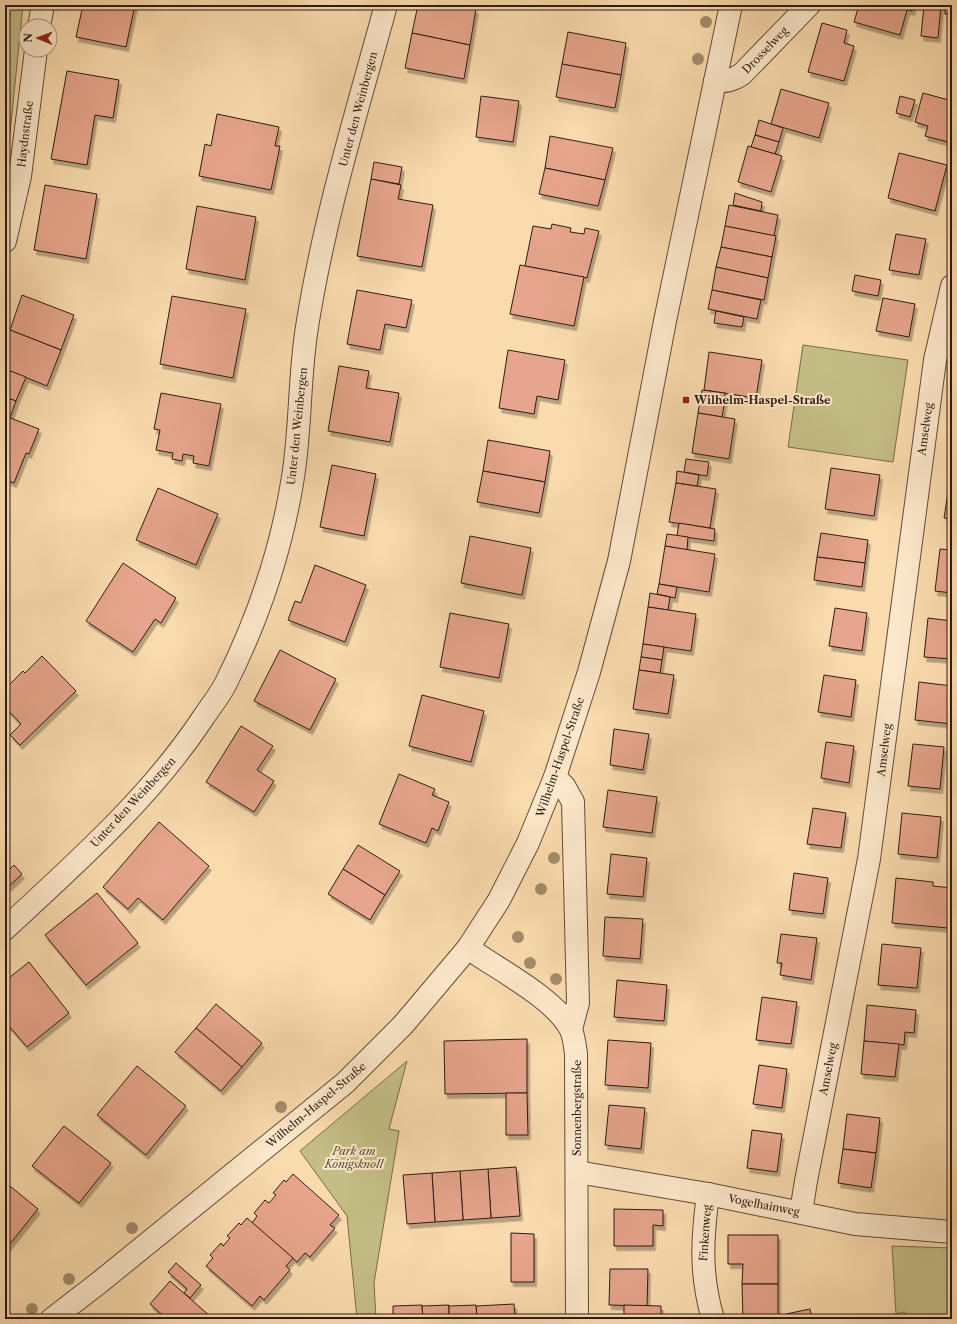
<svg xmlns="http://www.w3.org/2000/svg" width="957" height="1324" font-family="'Libre Caslon Text',serif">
<defs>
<filter id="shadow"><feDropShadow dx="2.5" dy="4.5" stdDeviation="0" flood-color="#0004"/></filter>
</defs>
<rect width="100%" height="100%" fill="#fadbae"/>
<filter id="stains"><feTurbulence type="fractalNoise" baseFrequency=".005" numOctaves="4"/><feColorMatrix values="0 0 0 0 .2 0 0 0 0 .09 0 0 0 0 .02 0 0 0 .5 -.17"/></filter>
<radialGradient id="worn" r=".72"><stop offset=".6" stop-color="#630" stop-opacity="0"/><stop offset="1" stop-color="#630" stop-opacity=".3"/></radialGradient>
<g fill="#c4be86" stroke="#796c4c">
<polygon points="5,5 23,5 5,183"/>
<polygon points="803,345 908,360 893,462 788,447"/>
<polygon points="407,1061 389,1129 399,1131 374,1283 376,1319 357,1319 347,1216 300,1151"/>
<polygon points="892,1246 952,1248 952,1319 907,1319 905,1312 896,1314"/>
</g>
<g fill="#e6a58c" stroke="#2e1b13" filter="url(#shadow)">
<polygon points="83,5 135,5 126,47 76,37"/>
<polygon points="418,5 456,5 476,9 470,45 412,33"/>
<polygon points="859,5 890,5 907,10 900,35 854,22"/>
<polygon points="890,5 914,5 912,11"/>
<polygon points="924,5 941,6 938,38 921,36"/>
<rect x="945" y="5" width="7" height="9"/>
<polygon points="822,23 847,30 844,43 854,46 844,81 808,72"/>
<polygon points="568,32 626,43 621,75 562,64"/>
<polygon points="412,33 470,45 464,79 405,68"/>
<polygon points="562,64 621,75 615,108 556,97"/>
<polygon points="67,71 119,80 113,118 95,115 87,165 51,159"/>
<polygon points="781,89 829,103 819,138 771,124"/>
<polygon points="923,93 952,101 952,143 925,136 928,126 915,122"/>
<polygon points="481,96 519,101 513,142 476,137"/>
<polygon points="900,96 915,100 910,117 896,113"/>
<polygon points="217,114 279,127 275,146 280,146 271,190 199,176 205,144 211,146"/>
<polygon points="759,120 783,128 779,142 755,135"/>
<polygon points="755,135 779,142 775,154 751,147"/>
<polygon points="550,136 613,148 605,180 545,168"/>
<polygon points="748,146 782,156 771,192 738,182"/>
<polygon points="899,153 947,165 935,211 888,198"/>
<polygon points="374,162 402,167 399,184 371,179"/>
<polygon points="545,168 605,180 598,206 539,194"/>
<polygon points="371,179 401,185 398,199 433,205 422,267 357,256"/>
<polygon points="45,185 97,194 86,259 34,250"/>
<polygon points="735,193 762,202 761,211 733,205"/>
<polygon points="729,205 778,215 774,236 725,226"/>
<polygon points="197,206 256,217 245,280 186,269"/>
<polygon points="552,224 571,228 570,232 584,234 585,228 599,231 587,278 525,266 533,226 551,229"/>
<polygon points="725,226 776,236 772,257 721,247"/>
<polygon points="896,234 926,239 919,275 889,270"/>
<polygon points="721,247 772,257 768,278 716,267"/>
<polygon points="520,265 584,277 574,326 510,314"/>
<polygon points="716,267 768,278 764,300 712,290"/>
<polygon points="855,275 881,280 878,296 852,291"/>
<polygon points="357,290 412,300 406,328 385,324 380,350 347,344"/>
<polygon points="712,290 761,300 757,319 708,309"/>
<polygon points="22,295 74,315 61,350 10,330"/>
<polygon points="172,296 246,309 233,378 160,364"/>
<polygon points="883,298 915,304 909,337 876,331"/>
<polygon points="716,311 744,317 742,327 714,323"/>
<polygon points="10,330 61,350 47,386 5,369 5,343"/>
<polygon points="508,350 565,360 558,400 537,396 534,414 499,408"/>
<polygon points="709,352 762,360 756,398 704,390"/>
<polygon points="339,366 369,371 366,388 399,393 390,442 328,431"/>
<polygon points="5,369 26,377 16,401 5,397"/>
<polygon points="702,390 725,393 724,405 700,401"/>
<polygon points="161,393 221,404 209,466 193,463 194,456 183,454 182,461 172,459 173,453 156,450 160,430 154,429"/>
<polygon points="5,397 16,401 10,418 5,416"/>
<polygon points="700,401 724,405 722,417 698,413"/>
<polygon points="698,413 735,419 729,459 692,453"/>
<polygon points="5,416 39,429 29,454 26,453 14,483 7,480 5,485"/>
<polygon points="488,440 550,451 545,482 483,471"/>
<polygon points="686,459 709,462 707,476 684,472"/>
<polygon points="332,465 376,474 364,536 320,527"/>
<polygon points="831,468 880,475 874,516 825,509"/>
<polygon points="483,471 545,482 539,513 477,502"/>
<polygon points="677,471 699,475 697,486 676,483"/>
<polygon points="676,483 716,489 710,528 669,522"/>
<polygon points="949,486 952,486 952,519 944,518"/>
<polygon points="158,488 218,514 196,565 136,540"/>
<polygon points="679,523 715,529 714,541 677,536"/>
<polygon points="821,533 868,540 865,563 817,557"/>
<polygon points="667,534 688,537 687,550 665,546"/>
<polygon points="470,536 531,548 522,595 461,583"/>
<polygon points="665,546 715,554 709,592 659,584"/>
<polygon points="940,549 952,550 952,593 935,591"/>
<polygon points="817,557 865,563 862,587 814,580"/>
<polygon points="123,563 176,598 161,623 155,619 133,652 86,621"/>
<polygon points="315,565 366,585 345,642 288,620 295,601 301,603"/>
<polygon points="659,584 677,587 675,598 657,594"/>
<polygon points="650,593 670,597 668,610 648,607"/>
<polygon points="648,607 696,614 691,651 643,644"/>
<polygon points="835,608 867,613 862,651 829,646"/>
<polygon points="450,613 509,624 499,678 440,667"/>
<polygon points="928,618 952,621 952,659 924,657"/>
<polygon points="643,644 664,647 662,660 641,657"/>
<polygon points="280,650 336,679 310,730 254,701"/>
<polygon points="42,656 76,691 20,745 10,735 21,724 5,707 5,689 23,671 25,673"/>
<polygon points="641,657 662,660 660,673 639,670"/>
<polygon points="639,670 674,675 668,714 633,709"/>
<polygon points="824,675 856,680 851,717 818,712"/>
<polygon points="919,682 952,686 952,724 915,720"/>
<polygon points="422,695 484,711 471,762 409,746"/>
<polygon points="241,726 273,746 257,770 274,781 254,812 206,782"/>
<polygon points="614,729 649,734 643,770 610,765"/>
<polygon points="826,742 854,746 849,783 821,778"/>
<polygon points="913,744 944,747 940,789 908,786"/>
<polygon points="399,774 435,789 432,795 449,802 438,831 432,828 426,843 379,824"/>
<polygon points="608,790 657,797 652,833 603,827"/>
<polygon points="813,808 846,813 841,848 807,844"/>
<polygon points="902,813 941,817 937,858 898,854"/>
<polygon points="159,822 209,866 163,920 138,898 128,909 103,887"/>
<polygon points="358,845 400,871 385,895 343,869"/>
<polygon points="611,854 647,858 643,897 607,894"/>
<polygon points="14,865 22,874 5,890 5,866 9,870"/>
<polygon points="343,869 385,895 370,920 328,894"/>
<polygon points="794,873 828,878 823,914 789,910"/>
<polygon points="896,878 933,882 933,886 952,888 952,915 950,915 948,928 892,923"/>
<polygon points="97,893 138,943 86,985 45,935"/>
<polygon points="605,917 643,919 640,959 603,956"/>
<polygon points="781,934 817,938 811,980 780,975 782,963 777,963"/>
<polygon points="882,944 921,948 917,988 878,985"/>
<polygon points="29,962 69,1013 27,1047 9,1026 5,1029 5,981"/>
<polygon points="617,980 667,985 664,1021 614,1017"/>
<polygon points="762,997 797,1002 791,1044 756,1040"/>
<polygon points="216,1004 262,1043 242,1067 196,1028"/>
<polygon points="867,1005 916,1010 914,1033 905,1032 904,1045 864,1041"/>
<polygon points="196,1028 242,1067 221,1091 175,1052"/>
<polygon points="527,1039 527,1093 445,1094 444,1041"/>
<polygon points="608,1040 651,1043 648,1088 605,1085"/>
<polygon points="864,1041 899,1044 895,1077 861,1074"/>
<polygon points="759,1065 787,1069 782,1108 753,1104"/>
<polygon points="137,1066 186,1106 146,1155 97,1115"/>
<polygon points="506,1093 527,1093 528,1135 506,1135"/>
<polygon points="609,1105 645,1108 641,1149 605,1145"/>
<polygon points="847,1114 880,1118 876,1153 843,1149"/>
<polygon points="64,1126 111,1163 79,1203 32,1166"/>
<polygon points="752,1130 782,1134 777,1172 747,1168"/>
<polygon points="843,1149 876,1153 871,1188 838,1183"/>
<polygon points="516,1167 520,1216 491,1218 488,1169"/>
<polygon points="488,1169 491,1218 463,1220 460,1171"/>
<polygon points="460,1171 463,1220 435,1222 432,1173"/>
<polygon points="432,1173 435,1222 407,1224 403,1175"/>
<polygon points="293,1174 339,1215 330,1225 335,1228 310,1257 305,1253 297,1262 252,1223 257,1216 254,1213 265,1200 269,1203 276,1195 273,1193 284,1180 286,1182"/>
<polygon points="5,1182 38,1209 5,1250"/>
<polygon points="614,1209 663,1210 663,1226 653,1225 653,1246 614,1246"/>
<polygon points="247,1218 293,1258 286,1266 290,1270 264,1300 260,1296 252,1306 206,1266 213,1258 210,1255 221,1243 223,1246 230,1238 227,1236 239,1223 241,1225"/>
<polygon points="511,1233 534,1234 534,1282 511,1282"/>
<polygon points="728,1235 778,1235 778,1284 742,1284 743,1264 728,1264"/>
<polygon points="950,1256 952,1256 952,1294 948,1294"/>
<polygon points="176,1263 201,1285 190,1298 184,1293 187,1289 168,1272"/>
<polygon points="610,1269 648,1269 647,1306 609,1305"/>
<polygon points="170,1281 211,1317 210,1319 167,1319 150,1304"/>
<polygon points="742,1284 778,1284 778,1319 743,1319"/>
<polygon points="514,1304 515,1319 477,1319 476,1306"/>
<polygon points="422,1305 423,1319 393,1319 393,1306"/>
<polygon points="449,1305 449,1319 423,1319 422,1306"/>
<polygon points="476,1305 477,1319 449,1319 449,1306"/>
<polygon points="624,1305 661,1306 661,1319 624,1318"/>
<polygon points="810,1309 812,1319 787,1319 786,1314"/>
</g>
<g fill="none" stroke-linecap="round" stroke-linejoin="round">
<g stroke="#614b3a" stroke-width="24">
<g id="minor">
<polyline points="39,26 43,5"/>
<path d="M715,81C726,82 733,80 742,74L809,5"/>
<polyline points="5,241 20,176 36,50"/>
<polyline points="555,777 564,786 573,802 578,1003 571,1029"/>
<path d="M5,929C76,863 150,798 203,718C211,706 220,695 226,683C258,619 282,547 293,477C301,427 299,376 307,327C324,218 357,111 386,5"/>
<path d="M468,948C497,969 553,997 570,1028C574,1035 575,1046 576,1054L577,1319"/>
<polyline points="577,1172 708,1194 855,1224 952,1232"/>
<path d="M708,1194C702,1239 700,1275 713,1319"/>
<polyline points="801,1212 806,1181 869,859 935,360 952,286"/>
<polyline points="52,1319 100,1282 345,1083 403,1025 468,948 499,900 528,843 555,777 589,672 619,561 665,321 731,5"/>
</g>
</g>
<use href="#minor" stroke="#fce8ca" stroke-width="22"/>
</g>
<g fill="#a38c6c">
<circle cx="706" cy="22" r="6"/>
<circle cx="698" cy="59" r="6"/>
<circle cx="554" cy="858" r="6"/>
<circle cx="541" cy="889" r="6"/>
<circle cx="518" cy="937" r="6"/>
<circle cx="530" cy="963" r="6"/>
<circle cx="556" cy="979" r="6"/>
<circle cx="281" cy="1107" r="6"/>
<circle cx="132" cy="1228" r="6"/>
<circle cx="69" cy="1279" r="6"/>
<circle cx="32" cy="1309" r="6"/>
</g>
<rect fill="#8f2418" stroke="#fce8ca" stroke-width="1.5" x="682" y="396" width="8" height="8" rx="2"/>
<g text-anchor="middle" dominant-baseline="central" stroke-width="4" stroke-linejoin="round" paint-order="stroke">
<g font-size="11" fill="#2e1b13" stroke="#fce8ca">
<text transform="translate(765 50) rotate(-46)">Drosselweg</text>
<text transform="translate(358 109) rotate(-75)">Unter den Weinbergen</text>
<text transform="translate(25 134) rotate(-83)">Haydnstraße</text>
<text transform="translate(297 426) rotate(-84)">Unter den Weinbergen</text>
<text transform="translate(925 429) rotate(-82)">Amselweg</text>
<text transform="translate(884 750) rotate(-83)">Amselweg</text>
<text transform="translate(560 757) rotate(-71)">Wilhelm-Haspel-Straße</text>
<text transform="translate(133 802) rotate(-47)">Unter den Weinbergen</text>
<text transform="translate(828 1069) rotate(-79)">Amselweg</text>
<text transform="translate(316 1105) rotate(-40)">Wilhelm-Haspel-Straße</text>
<text transform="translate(577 1108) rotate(-90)">Sonnenbergstraße</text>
<text transform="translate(764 1205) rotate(11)">Vogelhainweg</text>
<text transform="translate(705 1233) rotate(-86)">Finkenweg</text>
</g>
<g font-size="11" font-weight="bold" fill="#2e1b13" stroke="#fce8ca" text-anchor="start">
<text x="694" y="400">Wilhelm-Haspel-Straße</text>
</g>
<g font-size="11" font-style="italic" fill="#5b4c36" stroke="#fce8ca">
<text x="354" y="1151">Park am<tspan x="354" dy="13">Königsknoll</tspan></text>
</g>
</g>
<rect width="957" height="1324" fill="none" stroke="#fadbae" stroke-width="20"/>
<rect x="6" y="6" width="945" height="1312" fill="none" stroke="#2e1b13" stroke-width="2"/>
<rect x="10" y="10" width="937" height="1304" fill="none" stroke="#2e1b13"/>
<g transform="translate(38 38) rotate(271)"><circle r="19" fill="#fce8ca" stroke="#aa9681"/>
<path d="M0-3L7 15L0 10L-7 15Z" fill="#8f2418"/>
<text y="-6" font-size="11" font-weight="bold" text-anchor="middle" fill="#2e1b13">N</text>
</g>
<rect width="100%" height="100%" filter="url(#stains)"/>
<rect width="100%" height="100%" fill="url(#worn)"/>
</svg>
